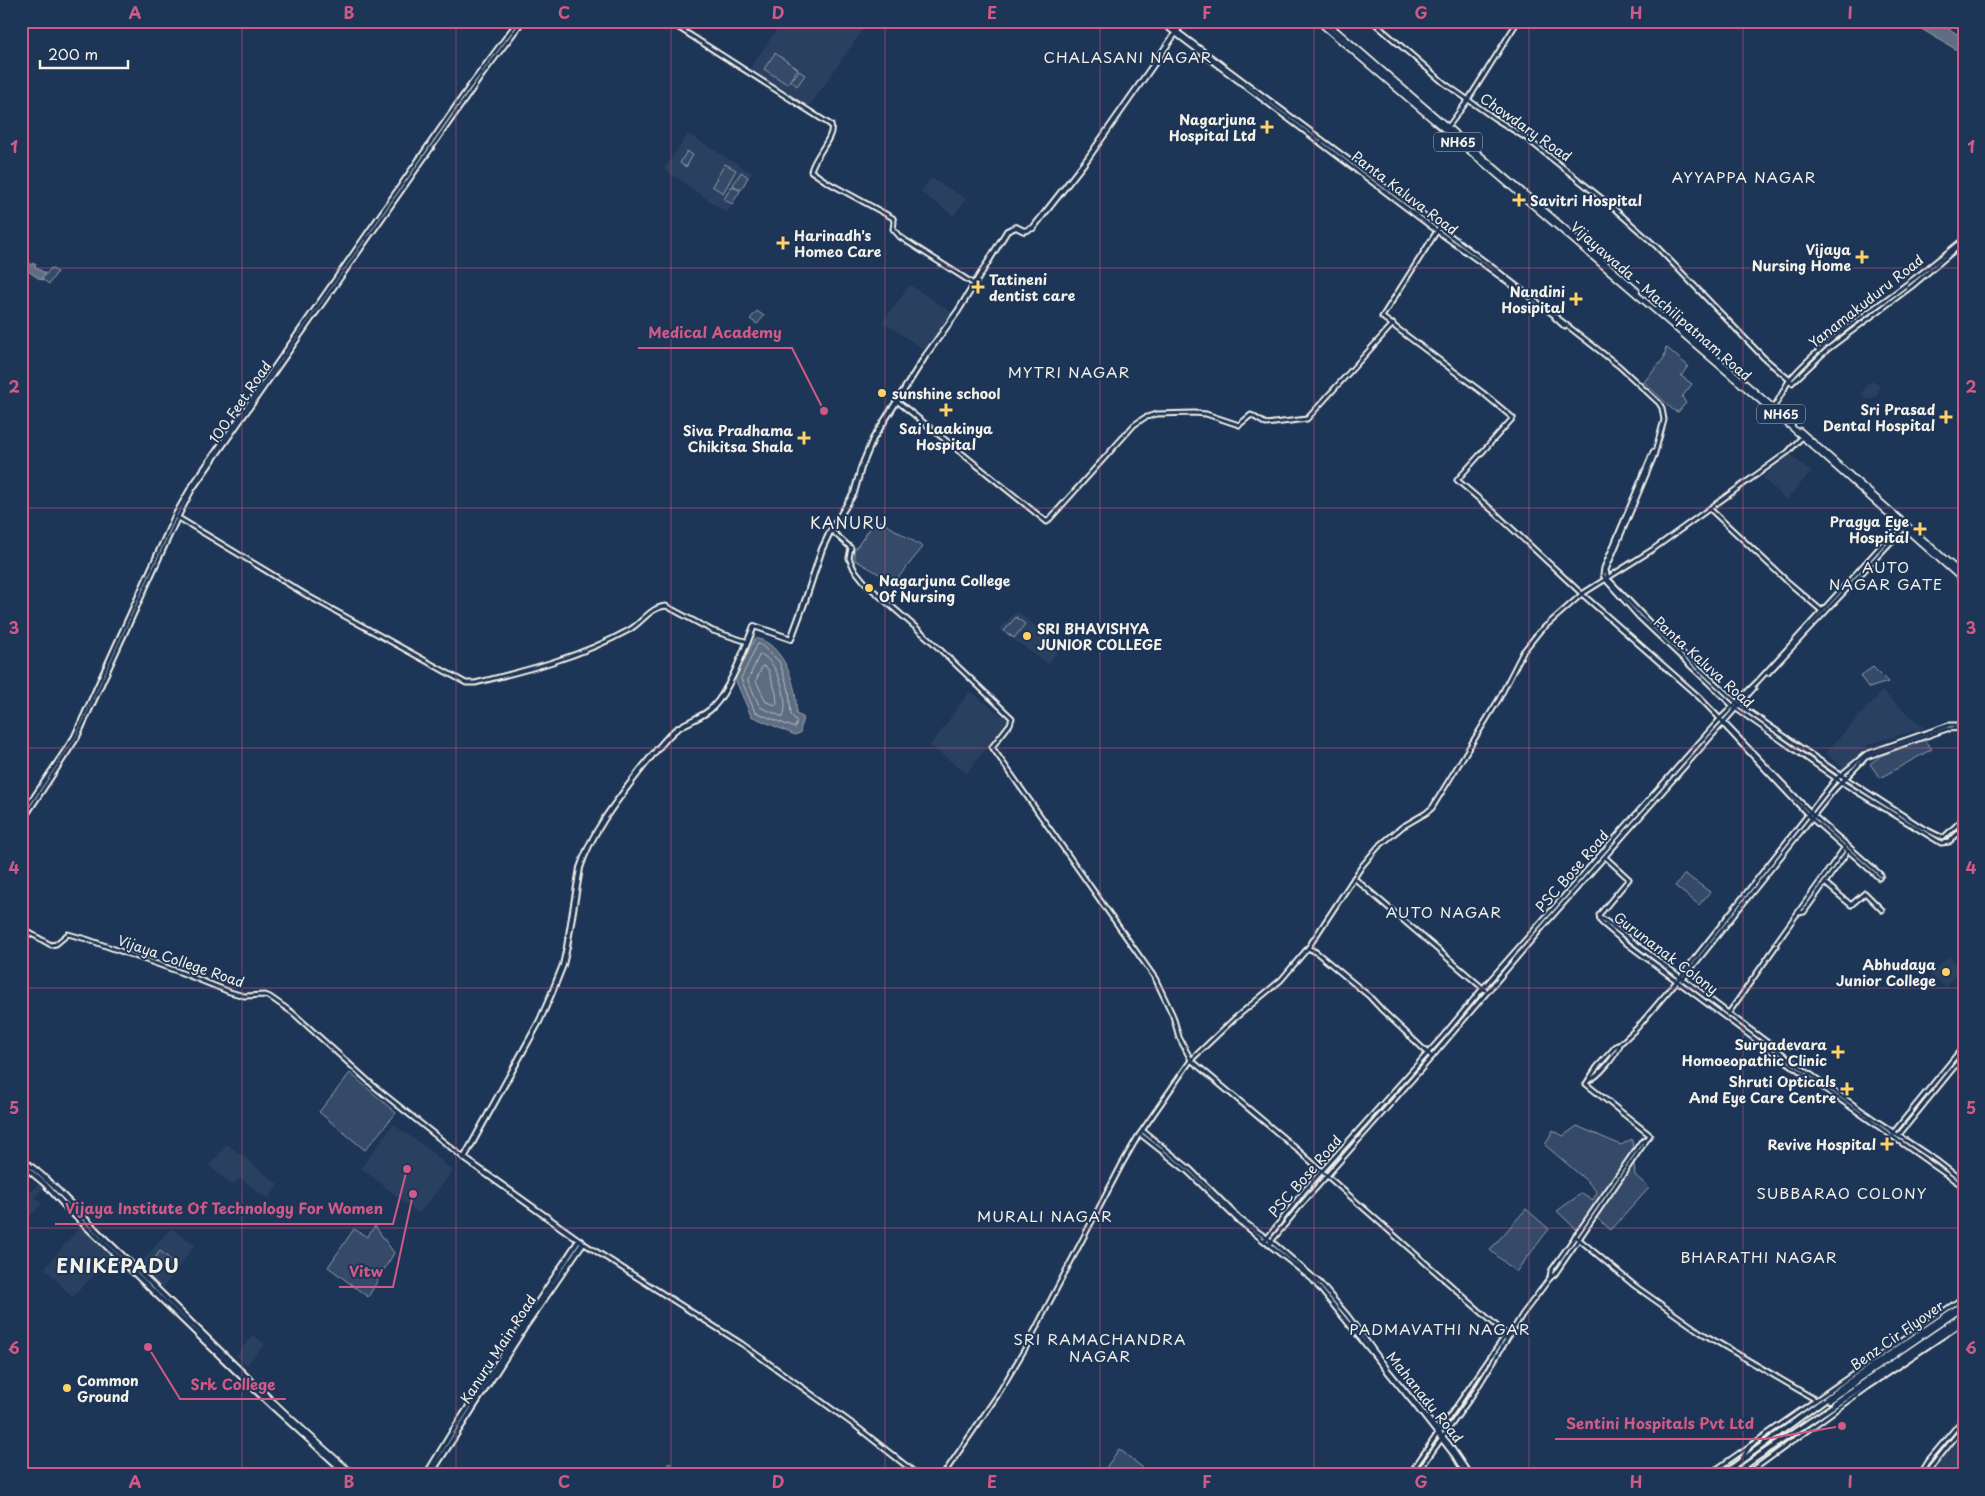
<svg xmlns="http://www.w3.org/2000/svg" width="1985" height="1496" font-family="'Playpen Sans',sans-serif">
<rect width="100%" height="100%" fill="#1d3557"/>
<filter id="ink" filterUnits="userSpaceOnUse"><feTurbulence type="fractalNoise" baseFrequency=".02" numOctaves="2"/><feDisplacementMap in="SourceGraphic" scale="10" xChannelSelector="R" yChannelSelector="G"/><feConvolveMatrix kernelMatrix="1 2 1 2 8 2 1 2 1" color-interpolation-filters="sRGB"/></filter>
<g filter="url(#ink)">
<g fill="#2a4060">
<polygon points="783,21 869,21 809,107 749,69"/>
<polygon points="688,134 752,173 727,213 664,169"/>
<polygon points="931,178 966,198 954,216 921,192"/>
<polygon points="910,285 953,313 926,351 883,322"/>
<polygon points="1872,381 1879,385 1879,389 1877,395 1872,399 1866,400 1861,393 1865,389 1865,385"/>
<polygon points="1790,454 1811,472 1786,500 1763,478"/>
<polygon points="1017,611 1062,647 1048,664 999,629"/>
<polygon points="970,691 1008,720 967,773 930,746"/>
<polygon points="1882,691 1924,728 1869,744 1846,770 1825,753"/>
<polygon points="1949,956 1961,970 1946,987 1930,975"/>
<polygon points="393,1124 427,1148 453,1171 419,1214 361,1168"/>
<polygon points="227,1144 279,1185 268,1199 240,1178 233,1185 209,1166"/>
<polygon points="42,1182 45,1186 35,1197 42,1204 27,1219 21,1214 21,1192 26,1196"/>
<polygon points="81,1225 113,1256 72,1297 45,1268"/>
<polygon points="171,1228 195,1245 163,1288 138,1266"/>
<polygon points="253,1335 265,1344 247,1365 236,1356"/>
<polygon points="1964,1429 1964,1475 1928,1475 1931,1470"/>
</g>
<g fill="#354a67" stroke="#949ea8">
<polygon points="775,53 798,69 787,84 764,69"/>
<polygon points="799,71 805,75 797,86 791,81"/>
<polygon points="687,151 693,155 686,167 680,163"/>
<polygon points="725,164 736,170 723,193 712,186"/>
<polygon points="741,172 748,177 741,190 733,185"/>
<polygon points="732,186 740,191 732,204 724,199"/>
<polygon points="51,268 57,272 49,284 42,279"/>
<polygon points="757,311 764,316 757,324 750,319"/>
<polygon points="1666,347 1688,366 1681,376 1692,384 1682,397 1686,403 1678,412 1673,410 1644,382 1664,358"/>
<polygon points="876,520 882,522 923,547 893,584 881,575 855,560 854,551"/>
<polygon points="1016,617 1025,624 1014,638 1004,631"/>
<polygon points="1873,667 1888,682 1869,688 1860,676"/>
<polygon points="1924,740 1932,749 1880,778 1870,764 1880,756"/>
<polygon points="1685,874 1710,892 1699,905 1675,886"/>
<polygon points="350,1073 396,1113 365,1150 319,1112"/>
<polygon points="1577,1126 1621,1145 1632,1139 1635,1175 1649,1188 1611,1230 1597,1218 1583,1236 1557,1211 1582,1193 1593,1200 1597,1192 1587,1181 1545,1145 1553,1130 1563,1136"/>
<polygon points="1526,1209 1549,1229 1516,1272 1490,1250"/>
<polygon points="375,1226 394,1253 368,1297 328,1267 354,1229 367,1237"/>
<polygon points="160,1251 171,1260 166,1266 155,1258"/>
<polygon points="1119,1449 1152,1475 1101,1475"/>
<polygon points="669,1463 686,1475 660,1475"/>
</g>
<g fill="#5e6d82" stroke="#9aa2ab">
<path d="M1903,21C1932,21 1940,21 1964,39V54L1918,27Z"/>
<polygon points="29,263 32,265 33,263 36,265 35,267 45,273 41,280 25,269"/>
<path d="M755,638C783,642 799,688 796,714L803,717L800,733L795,735L751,716L735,679Z"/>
</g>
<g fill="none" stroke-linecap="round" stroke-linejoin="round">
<g stroke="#b8bcbf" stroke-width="1">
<polygon points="758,644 761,645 779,661 789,690 791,715 797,721 795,728 755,712 741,679"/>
<path d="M760,654C777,659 790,701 783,717L760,707L748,681Z"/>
<polygon points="763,666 768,669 776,693 777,703 776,705 766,702 756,681"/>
</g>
<polyline stroke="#5e6d82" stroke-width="3" points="21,1470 30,1475"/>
<g stroke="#f4f1e8" stroke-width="7">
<g id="minor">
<path d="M668,21L831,125C835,137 814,156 811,171L827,182L893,218L894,222L893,229L900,237L974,284"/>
<polyline points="1159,21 1437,231 1516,288"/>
<polyline points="1163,21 1491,266 1619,366 1659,403 1662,408 1664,420 1654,456 1606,570 1608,579 1652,625 1739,705 1845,778 1921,827 1943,838 1964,818"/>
<polyline points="1372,21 1444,83 1494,118 1526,138 1610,205 1657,247 1764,358 1792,382"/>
<polyline points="1448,127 1468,100 1518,21"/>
<polyline points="1439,228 1382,317 1483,393 1513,418 1457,480 1492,510 1582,594 1699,697 1813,815 1881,875"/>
<polyline points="1555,318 1565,327"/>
<polyline points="1792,383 1828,349 1912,286 1964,242"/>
<polyline points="897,401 1047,522 1134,425 1144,418 1156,414 1194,413 1206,414 1239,425 1251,415 1266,424 1307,419 1393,324"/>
<path d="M1773,408C1780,399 1784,387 1791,378C1820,345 1859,319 1895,293C1918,276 1941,258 1964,239"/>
<polyline points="1653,452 1604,568 1603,575 1606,580 1639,617 1735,708 1841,782 1941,843 1949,842 1964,827"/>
<polyline points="1710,509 1788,582 1822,611"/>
<path d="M177,517L308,596L466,683H475C528,670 580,657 629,630C642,623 650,607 666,606L713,631L748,642"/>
<polyline points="831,530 851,548 849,558 854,569 867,585 929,639 1012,718 1010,724 992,747 1155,978 1173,1016 1179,1037 1191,1060 1299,1151 1507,1335"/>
<polyline points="1768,673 1904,528"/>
<polyline points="1723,724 1811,818 1879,878"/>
<polyline points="21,816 74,737 175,515 191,487 469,87 518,21"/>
<polyline points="21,823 77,738 178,517 192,490 483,74 523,21"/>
<polyline points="1354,878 1485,990"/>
<polyline points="1825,883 1851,905 1865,893 1882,910"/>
<polyline points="1799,913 1804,912 1848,851"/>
<polyline points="1600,919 1601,922 1622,940 1760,1043 1964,1187"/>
<polyline points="1600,919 1603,919 1796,1064 1875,1120 1937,1161 1964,1182"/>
<polyline points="1600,919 1599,915 1629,879 1605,857"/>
<polyline points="21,928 51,945 56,944 68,934 86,939 177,971 230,992 244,996 265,995 270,997 293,1013 375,1087 464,1158"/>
<polyline points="1776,943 1845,847"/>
<polyline points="1308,948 1316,952 1369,996 1382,1010 1432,1057"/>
<polyline points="1682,980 1834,790 1866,757 1947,729 1964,728"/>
<polyline points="1728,1014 1776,946"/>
<path d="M1589,1080C1598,1078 1617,1054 1620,1045"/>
<polyline points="1143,1131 1190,1169 1240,1219 1271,1241 1320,1283 1348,1316 1388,1370 1449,1444 1470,1475"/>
<polyline points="1893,1133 1964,1046"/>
<polyline points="1140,1134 1187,1171 1239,1221 1312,1279 1414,1404 1454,1455 1466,1475"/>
<polyline points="1898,1136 1964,1055"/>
<polyline points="1575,1236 1635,1286 1700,1332 1816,1400"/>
<polyline points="1265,1241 1304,1191 1443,1036 1483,988 1720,719 1758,681 1901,524"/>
<polyline points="583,1243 742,1344 857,1427 918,1475"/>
<polyline points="1269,1244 1301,1205 1432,1057 1547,922 1754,688"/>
<polyline points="1550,1278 1551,1271 1641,1142 1647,1139"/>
<polyline points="1739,1463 1750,1446"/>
<polyline points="943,1475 997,1396 1026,1347 1122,1164 1137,1138 1191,1060 1234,1019 1281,980 1308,948 1362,866 1378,847 1402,827 1426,813 1432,808 1499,699 1523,652 1539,632 1582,594 1652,550 1788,452 1802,437"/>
<polyline points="1409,1475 1503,1339 1509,1335"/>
<polyline points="1416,1475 1476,1390 1522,1315 1550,1278 1555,1274 1650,1135 1586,1084 1597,1067 1616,1046 1620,1044 1637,1028 1677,981 1836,779 1866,754 1949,725 1964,725"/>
<polyline points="1708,1475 1964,1297"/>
<polyline points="1746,1475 1867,1387 1964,1322"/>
<polyline points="1919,1475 1927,1462 1964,1418"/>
<polyline points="1925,1475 1964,1426"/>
</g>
</g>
<g stroke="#f4f1e8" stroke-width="8">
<g id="major">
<path d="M21,1159C53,1181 78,1213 106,1240C189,1318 267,1401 354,1475"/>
<polyline points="21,1164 44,1183 66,1207 272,1406 348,1475"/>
<polyline points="1829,1400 1964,1307"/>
<polyline points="1834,1403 1964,1314"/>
<polyline points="426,1475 452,1432 579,1240"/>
<path d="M430,1475L525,1327L583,1243L464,1158L539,1022L551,995L563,965L567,947L580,868C592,831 618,799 642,768C652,756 662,742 674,731C686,721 703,718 713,707C729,691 745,648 754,626L791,639L805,601L822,549L831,530L854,493L861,468L873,439L926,355L958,311L1007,231L1016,227L1024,231L1033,228L1088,158L1184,21"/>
<polyline points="1722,1475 1843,1386 1964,1303"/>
<path d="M1732,1475C1808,1421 1887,1371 1964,1318"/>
</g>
</g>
<g stroke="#f4f1e8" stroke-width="8">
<g id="highway">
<polyline points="1318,21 1796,431 1964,581"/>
<polyline points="1325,21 1637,291"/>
<polyline points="1666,315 1792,424"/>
<polyline points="1800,431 1964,576"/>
</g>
</g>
<use href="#minor" stroke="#1d3557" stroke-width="3"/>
<use href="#major" stroke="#1d3557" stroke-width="4"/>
<use href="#highway" stroke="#1d3557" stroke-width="4.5"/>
</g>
</g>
<path fill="none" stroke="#d15985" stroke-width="1" stroke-opacity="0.55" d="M242,21V1475M456,21V1475M671,21V1475M885,21V1475M1100,21V1475M1314,21V1475M1529,21V1475M1743,21V1475M21,268H1964M21,508H1964M21,748H1964M21,988H1964M21,1228H1964"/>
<g fill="#ffd166" stroke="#1d3557" stroke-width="2">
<path d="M1264.5 119.5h5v5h5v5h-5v5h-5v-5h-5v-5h5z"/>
<path d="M1516.5 192.5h5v5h5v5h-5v5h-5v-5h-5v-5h5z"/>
<path d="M780.5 235.5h5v5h5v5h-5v5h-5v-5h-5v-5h5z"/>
<path d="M1859.5 249.5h5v5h5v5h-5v5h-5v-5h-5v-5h5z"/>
<path d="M975.5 279.5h5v5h5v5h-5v5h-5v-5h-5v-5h5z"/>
<path d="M1573.5 291.5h5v5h5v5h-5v5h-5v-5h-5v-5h5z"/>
<circle cx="882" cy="393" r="5"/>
<path d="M943.5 402.5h5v5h5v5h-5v5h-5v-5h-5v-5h5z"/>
<path d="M1943.5 409.5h5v5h5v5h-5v5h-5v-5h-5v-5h5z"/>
<path d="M801.5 430.5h5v5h5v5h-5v5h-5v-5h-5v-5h5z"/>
<path d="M1917.5 521.5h5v5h5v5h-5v5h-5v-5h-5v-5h5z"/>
<circle cx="869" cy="588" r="5"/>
<circle cx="1027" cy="636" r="5"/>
<circle cx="1946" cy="972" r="5"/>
<path d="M1835.5 1044.5h5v5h5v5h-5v5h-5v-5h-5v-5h5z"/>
<path d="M1844.5 1081.5h5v5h5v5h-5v5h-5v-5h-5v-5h5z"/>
<path d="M1884.5 1136.5h5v5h5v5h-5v5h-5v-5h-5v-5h5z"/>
<circle cx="67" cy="1388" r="5"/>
</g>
<g text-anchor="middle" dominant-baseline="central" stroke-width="4" stroke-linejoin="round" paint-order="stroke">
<g fill="#1d3557" stroke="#b4b9bc" stroke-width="1">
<rect x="1434" y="132.5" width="48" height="19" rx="4"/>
<rect x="1757" y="404.5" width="48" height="19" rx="4"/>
</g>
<g font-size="12" font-weight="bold" fill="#f4f1e8">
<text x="1458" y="142">NH65</text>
<text x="1781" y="414">NH65</text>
</g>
<g font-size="14" font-weight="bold" fill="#f4f1e8" stroke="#1d3557" text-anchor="end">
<text x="1256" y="119">Nagarjuna<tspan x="1256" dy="16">Hospital Ltd</tspan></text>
<text x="1530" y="200" text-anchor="start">Savitri Hospital</text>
<text x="794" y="235" text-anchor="start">Harinadh's<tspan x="794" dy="16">Homeo Care</tspan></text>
<text x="1851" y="249">Vijaya<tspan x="1851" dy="16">Nursing Home</tspan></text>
<text x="989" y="279" text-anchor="start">Tatineni<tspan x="989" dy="16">dentist care</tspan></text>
<text x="1565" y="291">Nandini<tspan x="1565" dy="16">Hosipital</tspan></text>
<text x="892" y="393" text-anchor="start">sunshine school</text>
<text x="1935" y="409">Sri Prasad<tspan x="1935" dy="16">Dental Hospital</tspan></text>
<text x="946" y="428" text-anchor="middle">Sai Laakinya<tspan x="946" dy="16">Hospital</tspan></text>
<text x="793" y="430">Siva Pradhama<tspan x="793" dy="16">Chikitsa Shala</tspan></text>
<text x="1909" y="521">Pragya Eye<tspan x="1909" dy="16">Hospital</tspan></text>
<text x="879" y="580" text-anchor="start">Nagarjuna College<tspan x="879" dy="16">Of Nursing</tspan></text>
<text x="1037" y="628" text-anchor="start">SRI BHAVISHYA<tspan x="1037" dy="16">JUNIOR COLLEGE</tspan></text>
<text x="1936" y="964">Abhudaya<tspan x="1936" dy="16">Junior College</tspan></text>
<text x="1827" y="1044">Suryadevara<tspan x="1827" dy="16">Homoeopathic Clinic</tspan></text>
<text x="1836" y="1081">Shruti Opticals<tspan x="1836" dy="16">And Eye Care Centre</tspan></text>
<text x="1876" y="1144">Revive Hospital</text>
<text x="77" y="1380" text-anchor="start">Common<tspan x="77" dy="16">Ground</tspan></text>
</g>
<g font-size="14" fill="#f4f1e8" stroke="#1d3557">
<text transform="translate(1526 127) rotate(35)">Chowdary Road</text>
<text transform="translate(1405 193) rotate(37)">Panta Kaluva Road</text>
<text transform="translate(1661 301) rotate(41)">Vijayawada - Machilipatnam Road</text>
<text transform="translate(1866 301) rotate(-38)">Yanamakuduru Road</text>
<text transform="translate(240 402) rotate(-55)">100 Feet Road</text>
<text transform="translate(1704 662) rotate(42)">Panta Kaluva Road</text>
<text transform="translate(1572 871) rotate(-49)">PSC Bose Road</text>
<text transform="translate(1666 953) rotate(37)">Gurunanak Colony</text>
<text transform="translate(181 961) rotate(19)">Vijaya College Road</text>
<text transform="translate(1305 1176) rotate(-49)">PSC Bose Road</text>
<text transform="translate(1897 1335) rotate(-35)">Benz Cir Flyover</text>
<text transform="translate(498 1349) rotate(-57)">Kanuru Main Road</text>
<text transform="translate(1425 1397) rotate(51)">Mahanadu Road</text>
</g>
<g font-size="15" letter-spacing="1" fill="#f4f1e8" stroke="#1d3557">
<text x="1128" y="56">CHALASANI NAGAR</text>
<text x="1744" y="176">AYYAPPA NAGAR</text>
<text x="1069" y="371">MYTRI NAGAR</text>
<text x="1886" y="566">AUTO<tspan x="1886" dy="17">NAGAR GATE</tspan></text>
<text x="1444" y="911">AUTO NAGAR</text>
<text x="1842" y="1192">SUBBARAO COLONY</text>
<text x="1045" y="1215">MURALI NAGAR</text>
<text x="1759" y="1256">BHARATHI NAGAR</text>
<text x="1440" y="1328">PADMAVATHI NAGAR</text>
<text x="1100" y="1338">SRI RAMACHANDRA<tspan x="1100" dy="17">NAGAR</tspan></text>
</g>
<g font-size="16" letter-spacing="1" fill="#f4f1e8" stroke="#1d3557">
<text x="849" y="522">KANURU</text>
</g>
<g font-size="19" font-weight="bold" letter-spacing="1" fill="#f4f1e8" stroke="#1d3557">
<text x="118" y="1265">ENIKEPADU</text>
</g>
</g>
<path fill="none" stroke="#d15985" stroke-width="2" d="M824 411L792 348H638M407 1169L393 1224H55M413 1194L393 1287H339M148 1347L180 1399H286M1842 1426L1765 1439H1555"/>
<g fill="#d15985" stroke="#1d3557" stroke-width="2">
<circle cx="824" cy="411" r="5"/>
<circle cx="407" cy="1169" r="5"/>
<circle cx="413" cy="1194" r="5"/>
<circle cx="148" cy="1347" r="5"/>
<circle cx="1842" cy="1426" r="5"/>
</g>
<g font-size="15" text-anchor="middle" font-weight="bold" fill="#d15985" stroke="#1d3557" stroke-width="4" stroke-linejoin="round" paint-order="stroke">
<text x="715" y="338">Medical Academy</text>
<text x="224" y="1214">Vijaya Institute Of Technology For Women</text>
<text x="366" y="1277">Vitw</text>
<text x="233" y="1390">Srk College</text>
<text x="1660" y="1429">Sentini Hospitals Pvt Ltd</text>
</g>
<rect width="1985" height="1496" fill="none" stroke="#1d3557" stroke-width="55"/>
<path d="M40 60v8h88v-8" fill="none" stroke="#f4f1e8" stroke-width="2.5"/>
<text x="48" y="60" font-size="15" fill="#f4f1e8" stroke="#1d3557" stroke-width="4" paint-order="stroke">200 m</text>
<rect x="28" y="28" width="1930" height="1440" fill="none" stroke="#d15985" stroke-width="2"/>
<g font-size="16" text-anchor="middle" font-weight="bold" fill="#d15985">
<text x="135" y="19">A</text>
<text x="349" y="19">B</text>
<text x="564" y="19">C</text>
<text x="778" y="19">D</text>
<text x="992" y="19">E</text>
<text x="1207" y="19">F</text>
<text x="1421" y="19">G</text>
<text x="1636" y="19">H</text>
<text x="1850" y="19">I</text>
<text x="14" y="153">1</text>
<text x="1971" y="153">1</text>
<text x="14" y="393">2</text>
<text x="1971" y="393">2</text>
<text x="14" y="634">3</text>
<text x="1971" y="634">3</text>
<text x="14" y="874">4</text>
<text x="1971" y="874">4</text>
<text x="14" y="1114">5</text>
<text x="1971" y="1114">5</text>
<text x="14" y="1354">6</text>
<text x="1971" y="1354">6</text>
<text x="135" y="1488">A</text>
<text x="349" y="1488">B</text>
<text x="564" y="1488">C</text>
<text x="778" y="1488">D</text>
<text x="992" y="1488">E</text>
<text x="1207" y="1488">F</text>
<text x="1421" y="1488">G</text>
<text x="1636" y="1488">H</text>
<text x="1850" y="1488">I</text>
</g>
</svg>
